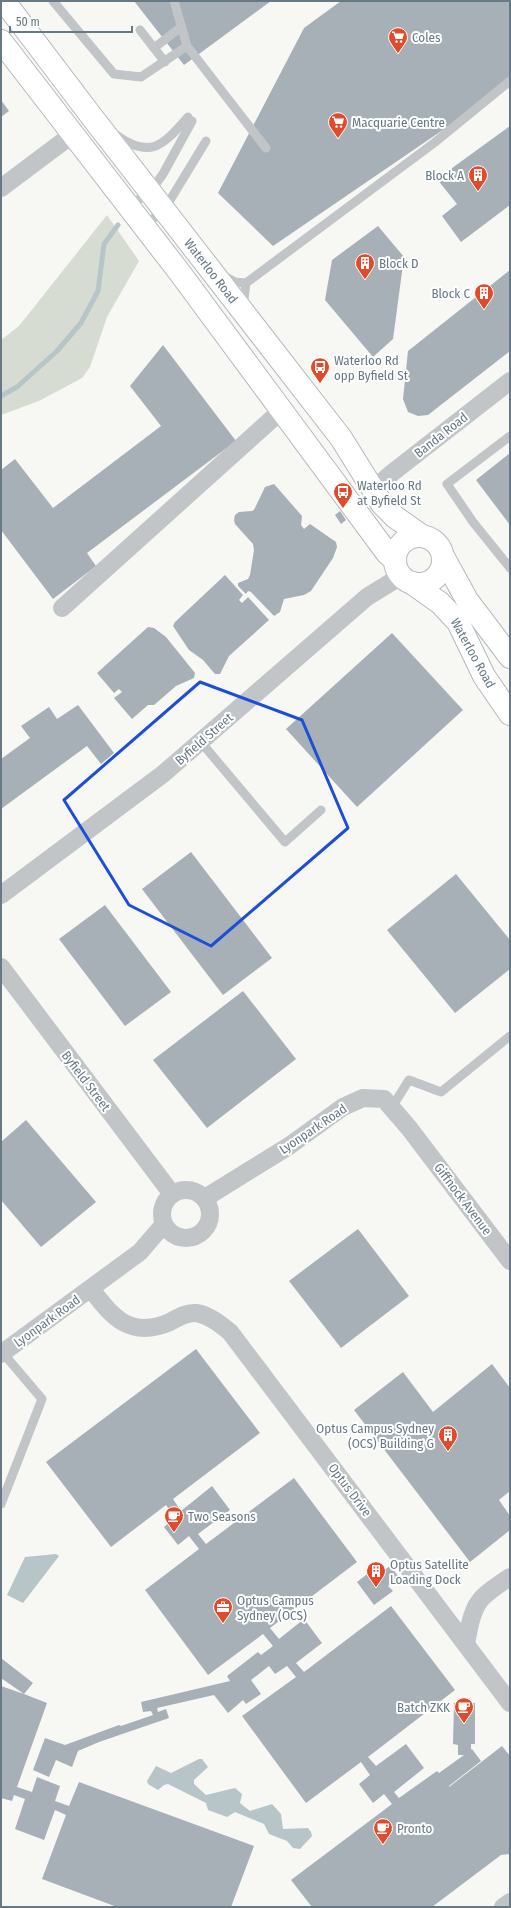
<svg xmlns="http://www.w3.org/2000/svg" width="511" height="1908" font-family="'Fira Sans Condensed',sans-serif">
<rect width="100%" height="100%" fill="#f7f7f4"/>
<polygon fill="#d7dcd3" points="107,215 139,261 107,317 90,367 82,378 39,401 1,415 1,340 19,326"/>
<g fill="#b7c5c8">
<polygon points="56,1554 59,1556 23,1603 7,1595 25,1557"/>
<polygon points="199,1759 202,1759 208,1767 194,1780 194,1784 206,1795 235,1788 242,1794 240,1803 250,1811 272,1804 281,1814 283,1829 308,1828 311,1832 312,1836 300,1849 293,1848 287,1841 269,1834 264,1824 235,1812 227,1817 208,1810 206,1803 168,1784 164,1785 158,1790 148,1784 147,1781 156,1766 171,1773"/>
</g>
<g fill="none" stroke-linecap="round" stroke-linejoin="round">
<polyline stroke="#b7c5c8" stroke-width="5" points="1,396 17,387 57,351 81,323 98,291 104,244 118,225"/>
</g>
<g fill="#a7b0b6">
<polygon points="134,1 271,1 184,65"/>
<polygon points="341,1 510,1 510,84 273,246 218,193 304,28"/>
<polygon points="1,100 9,111 1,117"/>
<polygon points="510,126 510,205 461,242 442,216 457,204 437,179"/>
<polygon points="378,226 404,257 393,339 373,357 325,300 332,260"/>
<polygon points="510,270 510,351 428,415 418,416 408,412 403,399 408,351"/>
<polygon points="163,345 236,441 87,553 96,566 53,599 1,530 1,470 15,459 53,508 161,426 130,386"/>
<polygon points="510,453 510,525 476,480"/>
<polygon points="274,484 302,516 301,525 304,529 310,524 336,542 337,547 333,558 311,591 304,595 284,599 280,612 274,616 251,592 248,591 246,594 238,586 238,583 248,579 250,575 254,550 253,544 235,524 234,520 235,515 239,512 252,511 254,510 265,487"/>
<polygon points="340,511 346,520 341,524 335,515"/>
<polygon points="225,575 243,595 239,600 242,603 248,597 269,620 229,656 220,674 215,674 203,660 189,650 173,626 175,622"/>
<polygon points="148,627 154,628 166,637 195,673 194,678 176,686 154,705 148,705 132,719 114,698 122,692 119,689 114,693 97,673"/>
<polygon points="392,633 463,710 357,807 286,729"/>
<polygon points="78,705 114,753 101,764 87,746 1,809 1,759 30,738 21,726 49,707 57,719"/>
<polygon points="191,852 272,958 223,995 142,889"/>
<polygon points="456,874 510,940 510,969 455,1013 387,930"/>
<polygon points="105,905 171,992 125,1026 59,939"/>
<polygon points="243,991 296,1059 207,1128 153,1060"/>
<polygon points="26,1120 96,1202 41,1247 1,1200 1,1142"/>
<polygon points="358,1229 409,1296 341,1348 289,1281"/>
<polygon points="196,1349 260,1433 173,1499 181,1511 212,1486 230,1510 198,1534 206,1544 294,1478 357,1562 270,1628 279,1639 304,1619 322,1643 296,1663 304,1672 391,1606 455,1690 368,1757 376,1766 406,1744 424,1768 394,1792 399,1798 437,1771 439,1773 464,1755 458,1755 458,1745 453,1744 454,1703 458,1701 470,1701 471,1703 475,1703 475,1744 471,1744 471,1750 472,1749 481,1761 449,1786 449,1787 502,1746 510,1756 510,1854 501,1855 432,1907 312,1907 291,1880 392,1804 384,1794 373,1803 359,1784 370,1775 361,1762 306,1803 242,1716 296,1677 287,1666 275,1674 269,1666 251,1680 261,1694 246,1704 243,1700 228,1713 214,1695 157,1708 158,1712 166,1709 169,1718 99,1742 78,1751 72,1767 56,1760 49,1777 33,1770 45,1738 65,1745 119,1725 121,1726 153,1715 151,1711 143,1712 141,1702 230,1681 227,1676 258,1652 261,1655 273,1646 263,1634 208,1675 145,1590 199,1549 189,1536 178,1545 164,1527 175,1517 166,1505 111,1547 46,1462"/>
<polygon points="492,1364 510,1388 510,1491 499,1500 510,1516 510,1530 470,1562 354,1410 403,1372 433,1412"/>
<polygon points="390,1566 399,1577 388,1586 393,1591 374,1605 357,1582 375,1568 379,1574"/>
<polygon points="1,1658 33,1683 24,1694 47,1703 17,1787 32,1792 37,1777 60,1786 55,1801 69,1806 79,1782 254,1846 231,1907 117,1907 42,1879 66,1815 55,1810 44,1840 15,1829 25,1799 14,1795 12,1801 1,1798 1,1686 24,1694 1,1678"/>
</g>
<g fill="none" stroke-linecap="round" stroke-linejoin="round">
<g stroke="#b3b9bd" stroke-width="24">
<g id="secondary">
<polyline points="4,1 92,117 341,438 382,504 395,517 422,536"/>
<polyline points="1,41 180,273 387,553 395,560"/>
<circle cx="419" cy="560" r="24"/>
<polyline points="444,558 467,600 510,657"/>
<polyline points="412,583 440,603 458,622 484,676 510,714"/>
</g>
</g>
<g stroke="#c1c5c8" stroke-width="9">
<polyline points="53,1 114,74 141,77 187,46 174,1"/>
<polyline points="140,30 165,62"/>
<polyline points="154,48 181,27"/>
<path d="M115,134C151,161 164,144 188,117"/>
<polyline points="129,206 150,192 163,174 192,121"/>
<polyline points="144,226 164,210 206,141"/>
<polyline points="222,275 235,282 246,283 434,143 510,81"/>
<polyline points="243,307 246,283"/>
<polyline points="510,436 447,484 473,522 510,568"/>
<polyline points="200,741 285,842 321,810"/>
<polyline points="392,1107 409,1080 441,1092 510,1036"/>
<polyline points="1,1504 42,1399 3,1353"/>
</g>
<g stroke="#c1c5c8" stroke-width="18">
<polyline points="1,188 73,134"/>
<polyline points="373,490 392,473 510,381"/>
<polyline points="62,608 282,410"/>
<polyline points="1,895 163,774 367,597 401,576"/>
<polyline points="1,967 172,1194"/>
<circle cx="186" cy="1214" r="24"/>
<polyline points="205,1198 289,1146 343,1107 363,1098 384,1099 409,1128 510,1261"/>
<path d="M91,1289C113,1318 131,1339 170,1322C177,1318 187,1312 196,1313C209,1315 220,1324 230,1332L510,1703"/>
<polyline points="1,1354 140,1252 164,1224"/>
<path d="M466,1644C469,1629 471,1610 482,1598C490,1590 501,1583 510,1577"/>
<polyline points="503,1907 510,1902"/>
</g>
<use href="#secondary" stroke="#fff" stroke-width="22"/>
<polyline stroke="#c1c5c8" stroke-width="9" points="187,46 266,148"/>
</g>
<path fill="none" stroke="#1d4ed8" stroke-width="3" stroke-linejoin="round" d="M200,682L302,720L348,828L211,946L129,905L64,800Z"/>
<defs>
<g id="supermarket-pin" transform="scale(1)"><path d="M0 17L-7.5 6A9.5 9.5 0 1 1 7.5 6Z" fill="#e14b2b" stroke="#fff"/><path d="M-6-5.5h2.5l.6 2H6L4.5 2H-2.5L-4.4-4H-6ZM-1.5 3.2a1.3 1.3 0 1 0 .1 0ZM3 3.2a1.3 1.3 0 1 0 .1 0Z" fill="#fff"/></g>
<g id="building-pin" transform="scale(1)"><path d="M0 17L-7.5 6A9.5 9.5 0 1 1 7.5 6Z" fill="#e14b2b" stroke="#fff"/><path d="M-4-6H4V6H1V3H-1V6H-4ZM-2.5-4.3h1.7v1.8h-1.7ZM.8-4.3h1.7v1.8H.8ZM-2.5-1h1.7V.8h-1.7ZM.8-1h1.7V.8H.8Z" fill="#fff"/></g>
<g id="bus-pin" transform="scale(1)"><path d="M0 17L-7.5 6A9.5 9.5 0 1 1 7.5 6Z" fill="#e14b2b" stroke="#fff"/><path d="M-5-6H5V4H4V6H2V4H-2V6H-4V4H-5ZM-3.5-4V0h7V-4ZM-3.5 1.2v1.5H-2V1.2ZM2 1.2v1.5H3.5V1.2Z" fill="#fff"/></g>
<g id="cafe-pin" transform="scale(1)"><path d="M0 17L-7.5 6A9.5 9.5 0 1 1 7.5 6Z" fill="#e14b2b" stroke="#fff"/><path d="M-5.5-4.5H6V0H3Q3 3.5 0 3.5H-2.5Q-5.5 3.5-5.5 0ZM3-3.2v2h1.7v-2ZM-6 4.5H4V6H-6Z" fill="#fff"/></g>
<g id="office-pin" transform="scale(1)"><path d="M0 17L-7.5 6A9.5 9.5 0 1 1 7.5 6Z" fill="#e14b2b" stroke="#fff"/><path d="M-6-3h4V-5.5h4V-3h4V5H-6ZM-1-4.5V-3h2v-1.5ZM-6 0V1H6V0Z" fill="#fff"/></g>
</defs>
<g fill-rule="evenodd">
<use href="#supermarket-pin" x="398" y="37"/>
<use href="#supermarket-pin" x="338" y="122"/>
<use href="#building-pin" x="478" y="175"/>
<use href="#building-pin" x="365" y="263"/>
<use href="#building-pin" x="484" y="293"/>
<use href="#bus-pin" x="320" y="367"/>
<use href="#bus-pin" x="343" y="492"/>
<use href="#building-pin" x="448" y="1435"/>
<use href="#cafe-pin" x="174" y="1516"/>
<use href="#building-pin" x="376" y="1571"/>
<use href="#office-pin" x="223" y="1607"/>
<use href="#cafe-pin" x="464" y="1707"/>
<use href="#cafe-pin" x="383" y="1828"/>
</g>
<g text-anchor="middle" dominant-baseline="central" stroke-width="4" stroke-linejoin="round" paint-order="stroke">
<g font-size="13" fill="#677985" stroke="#fff" text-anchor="start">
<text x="412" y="37">Coles</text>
<text x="352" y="122">Macquarie Centre</text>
<text x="464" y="175" text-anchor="end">Block A</text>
<text x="379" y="263">Block D</text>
<text x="470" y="293" text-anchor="end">Block C</text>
<text x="334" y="360">Waterloo Rd<tspan x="334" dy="15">opp Byfield St</tspan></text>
<text x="357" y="485">Waterloo Rd<tspan x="357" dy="15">at Byfield St</tspan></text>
<text x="434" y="1428" text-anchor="end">Optus Campus Sydney<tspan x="434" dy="15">(OCS) Building G</tspan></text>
<text x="188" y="1516">Two Seasons</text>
<text x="390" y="1564">Optus Satellite<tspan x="390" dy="15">Loading Dock</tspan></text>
<text x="237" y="1600">Optus Campus<tspan x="237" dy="15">Sydney (OCS)</tspan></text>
<text x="450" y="1707" text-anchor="end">Batch ZKK</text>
<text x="397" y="1828">Pronto</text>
</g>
<g font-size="13" fill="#677985" stroke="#fff">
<text transform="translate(211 271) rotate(52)">Waterloo Road</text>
<text transform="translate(441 435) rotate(-38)">Banda Road</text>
<text transform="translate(473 653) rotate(61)">Waterloo Road</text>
<text transform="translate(204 739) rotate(-41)">Byfield Street</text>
<text transform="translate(86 1081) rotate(53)">Byfield Street</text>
<text transform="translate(313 1129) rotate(-34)">Lyonpark Road</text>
<text transform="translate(463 1199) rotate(53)">Giffnock Avenue</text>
<text transform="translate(47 1321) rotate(-36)">Lyonpark Road</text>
<text transform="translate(350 1490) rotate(53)">Optus Drive</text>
</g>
</g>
<rect width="511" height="1908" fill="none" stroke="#677985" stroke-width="4"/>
<path d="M10 26v6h122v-6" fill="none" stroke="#677985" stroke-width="2"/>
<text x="16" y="26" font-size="12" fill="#677985" stroke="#ffffff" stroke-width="3" paint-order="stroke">50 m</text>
</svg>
